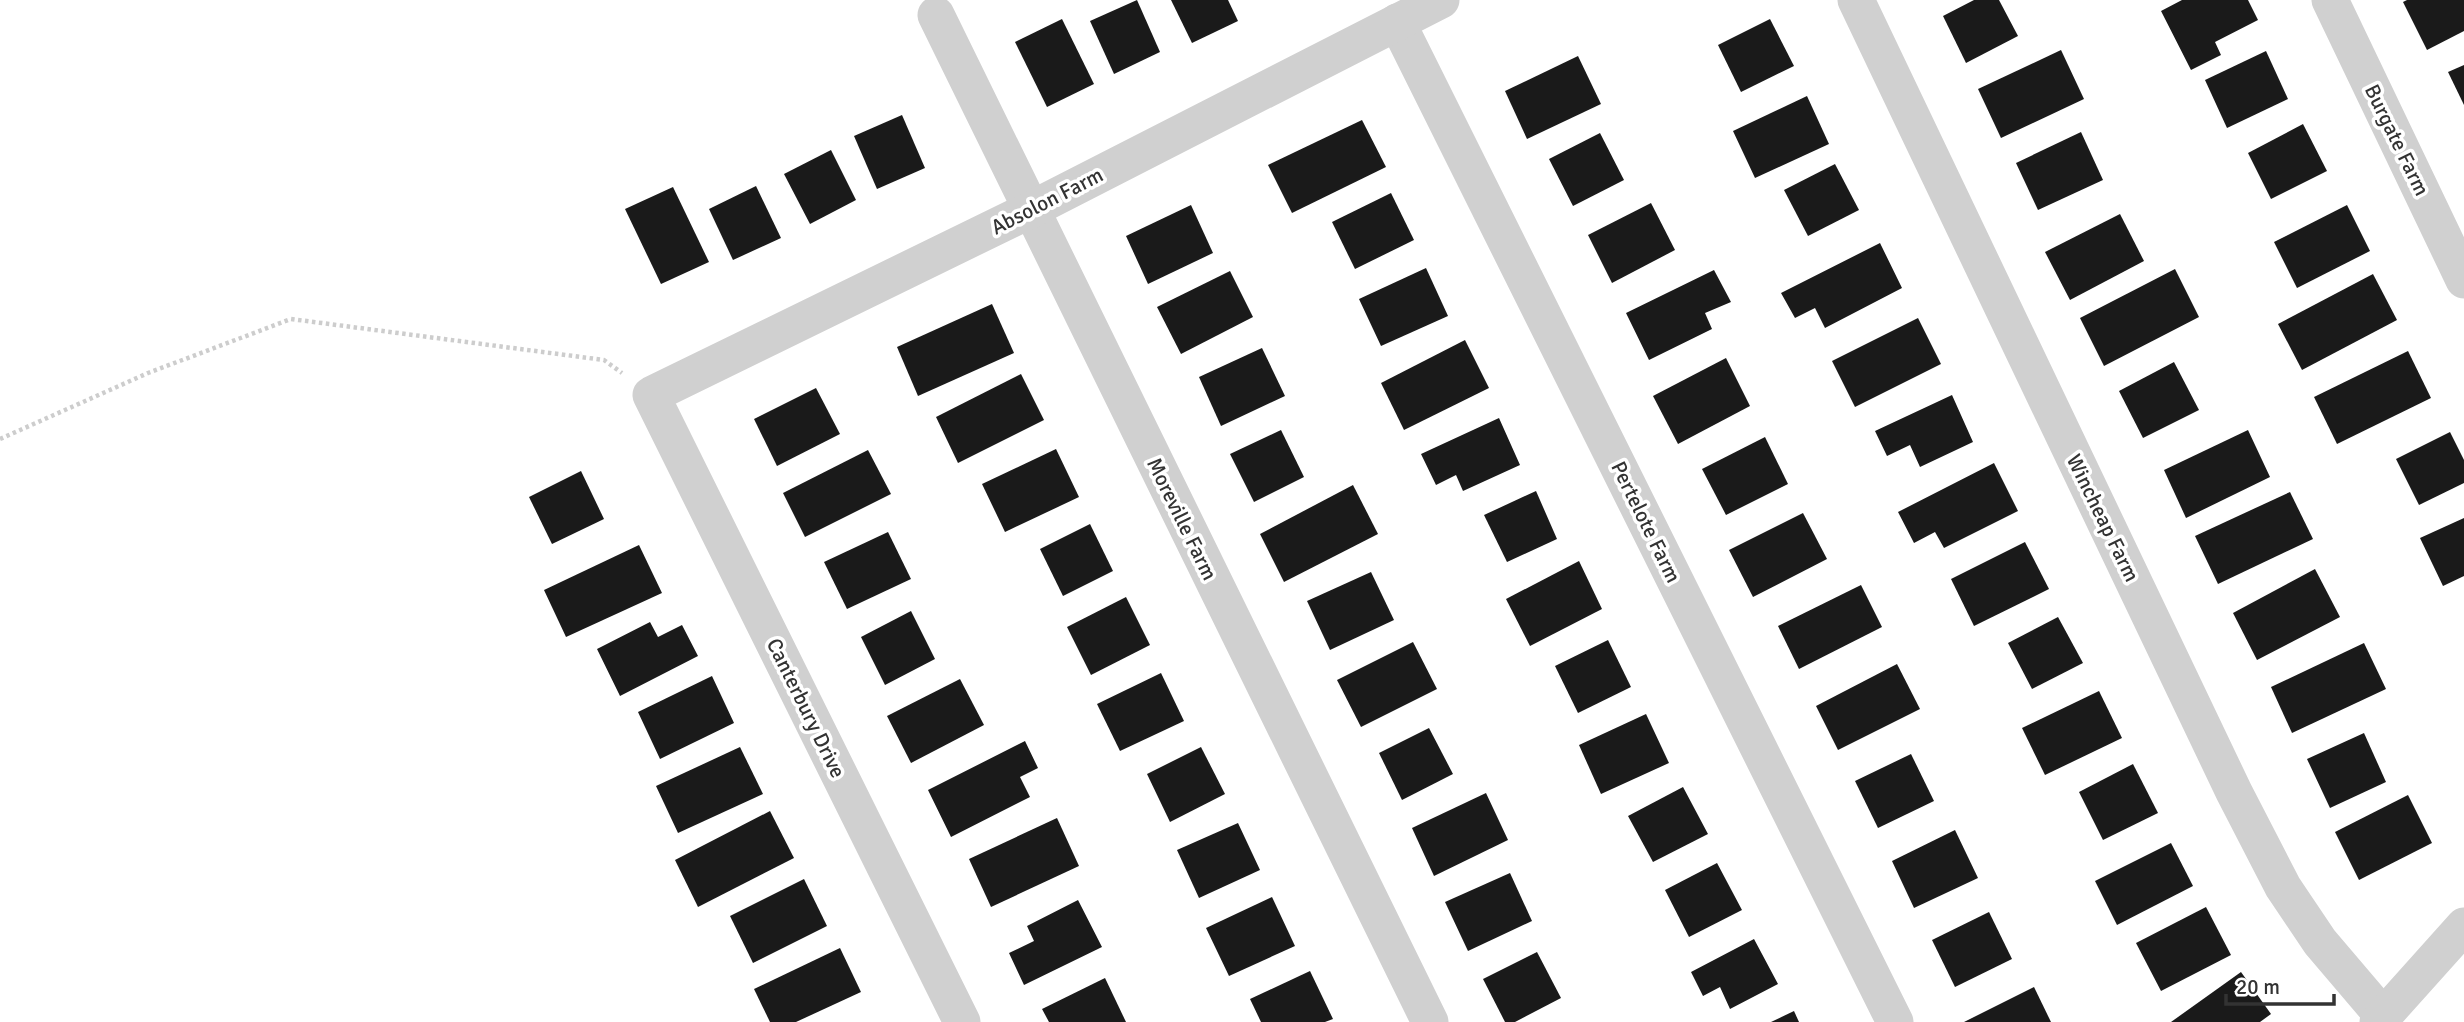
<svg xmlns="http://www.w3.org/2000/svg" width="2464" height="1022" font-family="Signika,sans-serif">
<rect width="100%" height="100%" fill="#fff"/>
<g fill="#1a1a1a">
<polygon points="1137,0 1160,52 1114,74 1090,21"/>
<polygon points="1171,0 1228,0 1238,21 1192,43"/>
<polygon points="1974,0 1999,0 2018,36 1966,63 1943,16"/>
<polygon points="2182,0 2248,0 2258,20 2215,42 2221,55 2191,70 2161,11"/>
<polygon points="2407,0 2464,0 2464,31 2427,50 2403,2"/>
<polygon points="1062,19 1094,84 1047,107 1015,42"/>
<polygon points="1770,19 1794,66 1741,92 1718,45"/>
<polygon points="2061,50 2084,99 2001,138 1978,89"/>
<polygon points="2266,51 2288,99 2227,128 2205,80"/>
<polygon points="1578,56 1601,104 1527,139 1505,91"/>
<polygon points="2464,65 2464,105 2448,72"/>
<polygon points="1807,96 1829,144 1755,178 1733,131"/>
<polygon points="902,115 925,168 877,189 854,136"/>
<polygon points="1362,120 1386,167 1292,213 1268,165"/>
<polygon points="2303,124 2327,171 2271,199 2248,153"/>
<polygon points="2081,132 2103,180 2038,210 2016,163"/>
<polygon points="1600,133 1624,180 1573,206 1549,159"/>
<polygon points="831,150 856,200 810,224 784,174"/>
<polygon points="1835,164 1859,210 1808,236 1784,190"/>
<polygon points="756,186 781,238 733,260 709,209"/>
<polygon points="673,187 709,262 661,284 625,209"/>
<polygon points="1391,193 1414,240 1355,269 1332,222"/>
<polygon points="1651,203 1675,250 1612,283 1588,235"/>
<polygon points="1191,205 1213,253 1148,284 1126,236"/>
<polygon points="2347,205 2370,251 2297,288 2274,242"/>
<polygon points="2120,214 2144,261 2070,300 2045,252"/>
<polygon points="1880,243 1902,288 1825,328 1815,308 1795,318 1781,293"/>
<polygon points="1426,268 1448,316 1381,346 1359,299"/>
<polygon points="2175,269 2199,317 2104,366 2080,318"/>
<polygon points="1714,270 1731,302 1705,313 1712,329 1649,360 1626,313"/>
<polygon points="1230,271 1253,317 1181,354 1157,307"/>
<polygon points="2373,274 2397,320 2302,370 2278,324"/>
<polygon points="992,304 1014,353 918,396 897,347"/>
<polygon points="1918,318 1941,364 1855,407 1832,361"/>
<polygon points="1465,340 1489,388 1404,430 1381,383"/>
<polygon points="1262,348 1285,396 1221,426 1199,377"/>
<polygon points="2408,351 2431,398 2337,444 2314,397"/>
<polygon points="1726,358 1750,406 1678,444 1653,396"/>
<polygon points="2174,362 2199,410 2143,438 2119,391"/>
<polygon points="1021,374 1044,420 958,463 936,417"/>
<polygon points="816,388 840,434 777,466 754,419"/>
<polygon points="1952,395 1973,442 1920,467 1910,445 1887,456 1875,431"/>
<polygon points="1499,418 1520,465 1463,491 1456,475 1436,485 1421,454"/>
<polygon points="1281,430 1304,477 1254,502 1230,454"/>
<polygon points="2248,430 2270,477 2186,518 2164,470"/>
<polygon points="2450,432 2464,460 2464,483 2419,505 2396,459"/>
<polygon points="1765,437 1788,484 1726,515 1702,469"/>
<polygon points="1056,449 1079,497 1005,532 982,484"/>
<polygon points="868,450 891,494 805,537 783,493"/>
<polygon points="1994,463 2018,511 1944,548 1935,532 1914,543 1898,512"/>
<polygon points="581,471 604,519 552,544 529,497"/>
<polygon points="1353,485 1378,534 1284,582 1260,534"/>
<polygon points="1536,491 1557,539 1507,562 1484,515"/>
<polygon points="2290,492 2313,539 2218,584 2195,536"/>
<polygon points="1803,513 1827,559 1753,597 1729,550"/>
<polygon points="2464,518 2464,576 2443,586 2420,538"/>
<polygon points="1090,524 1113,571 1063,596 1040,549"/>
<polygon points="888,532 911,579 847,609 824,562"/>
<polygon points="2025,542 2049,589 1974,626 1951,579"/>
<polygon points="639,545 662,593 566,637 544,590"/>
<polygon points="1579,561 1602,609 1530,646 1506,599"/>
<polygon points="2315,569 2340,617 2257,660 2233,613"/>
<polygon points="1371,572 1394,620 1330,650 1307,601"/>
<polygon points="1861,585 1882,627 1799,669 1778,626"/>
<polygon points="1126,597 1150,645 1091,675 1067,627"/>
<polygon points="911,611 935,659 885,685 861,637"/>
<polygon points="2058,617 2083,663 2032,689 2008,643"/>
<polygon points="650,622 658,637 682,625 698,656 620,696 597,649"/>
<polygon points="1608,640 1631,687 1578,713 1555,666"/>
<polygon points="1413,642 1437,689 1361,727 1337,680"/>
<polygon points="2364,643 2386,689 2292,733 2271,687"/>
<polygon points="1897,664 1920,709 1838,750 1816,706"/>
<polygon points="1161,673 1184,721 1120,751 1097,704"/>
<polygon points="712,676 734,723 660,759 638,712"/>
<polygon points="960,679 984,725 911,763 887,716"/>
<polygon points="2099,691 2122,738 2045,775 2022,728"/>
<polygon points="1646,714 1669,763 1601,794 1579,745"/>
<polygon points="1429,728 1453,774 1402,800 1379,753"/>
<polygon points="2364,733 2386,782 2330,808 2307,759"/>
<polygon points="1025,741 1038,768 1020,777 1030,797 951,837 928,790"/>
<polygon points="740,747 763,794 678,833 656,786"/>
<polygon points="1201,747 1225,794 1170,822 1147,774"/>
<polygon points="1911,754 1934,801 1878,828 1855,781"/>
<polygon points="2133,764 2158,813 2103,840 2079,792"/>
<polygon points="1683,787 1708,834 1653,862 1628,816"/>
<polygon points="1486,793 1508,840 1434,876 1412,828"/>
<polygon points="2408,795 2432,843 2359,880 2335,832"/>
<polygon points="770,811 794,858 698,907 675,860"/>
<polygon points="1057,818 1079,866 991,907 969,859"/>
<polygon points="1238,823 1260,870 1199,898 1177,850"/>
<polygon points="1955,830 1978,878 1914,908 1892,861"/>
<polygon points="2171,843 2193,886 2117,925 2095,881"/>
<polygon points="1717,863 1742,910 1689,937 1665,890"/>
<polygon points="1510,873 1532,921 1468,951 1445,902"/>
<polygon points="804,879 827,926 753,963 730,916"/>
<polygon points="1272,897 1295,946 1229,976 1206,928"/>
<polygon points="1078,900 1102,947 1024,985 1009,953 1034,941 1027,926"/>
<polygon points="2206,907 2231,955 2161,991 2136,943"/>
<polygon points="1989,912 2012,959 1955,987 1932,940"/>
<polygon points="1754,939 1778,984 1730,1009 1720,987 1703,996 1691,972"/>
<polygon points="840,948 861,992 796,1022 770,1022 754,989"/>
<polygon points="1537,952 1561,998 1515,1022 1505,1022 1483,979"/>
<polygon points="1310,971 1333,1019 1325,1022 1261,1022 1250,999"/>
<polygon points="2241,972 2271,1014 2260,1022 2171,1022"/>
<polygon points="1105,978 1126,1022 1049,1022 1042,1009"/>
<polygon points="2034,987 2051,1022 1964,1022"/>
<polygon points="1794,1011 1799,1022 1771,1022"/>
</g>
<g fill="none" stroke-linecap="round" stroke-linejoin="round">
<polyline stroke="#cdcdcd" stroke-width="4.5" stroke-dasharray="3.5 3.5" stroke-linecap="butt" points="0,439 148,373 291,319 604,360 622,373"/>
<g stroke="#d0d0d0" stroke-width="37">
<polyline points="1856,0 2234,792 2283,887 2320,942 2383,1016"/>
<polyline points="2330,0 2464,280"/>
<polyline points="936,15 1430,1022"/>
<polyline points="1397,22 1895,1022"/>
<polyline points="962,1022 651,395 1030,210 1441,0"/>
<polyline points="2378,1022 2464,926"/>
</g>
</g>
<g text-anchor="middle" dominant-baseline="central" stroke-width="7" stroke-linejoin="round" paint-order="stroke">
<g font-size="21" fill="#333" stroke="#fff">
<text transform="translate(2397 140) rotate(64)">Burgate Farm</text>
<text transform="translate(1047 201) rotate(-27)">Absolon Farm</text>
<text transform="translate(2103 518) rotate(64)">Wincheap Farm</text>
<text transform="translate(1182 519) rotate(64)">Moreville Farm</text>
<text transform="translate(1646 522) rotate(64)">Pertelote Farm</text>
<text transform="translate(806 708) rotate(64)">Canterbury Drive</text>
</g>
</g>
<path d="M2226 994v10h108v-10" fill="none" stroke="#333333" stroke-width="3.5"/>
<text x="2236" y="994" font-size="21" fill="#333333" stroke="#ffffff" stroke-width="5" paint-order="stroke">20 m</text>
</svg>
